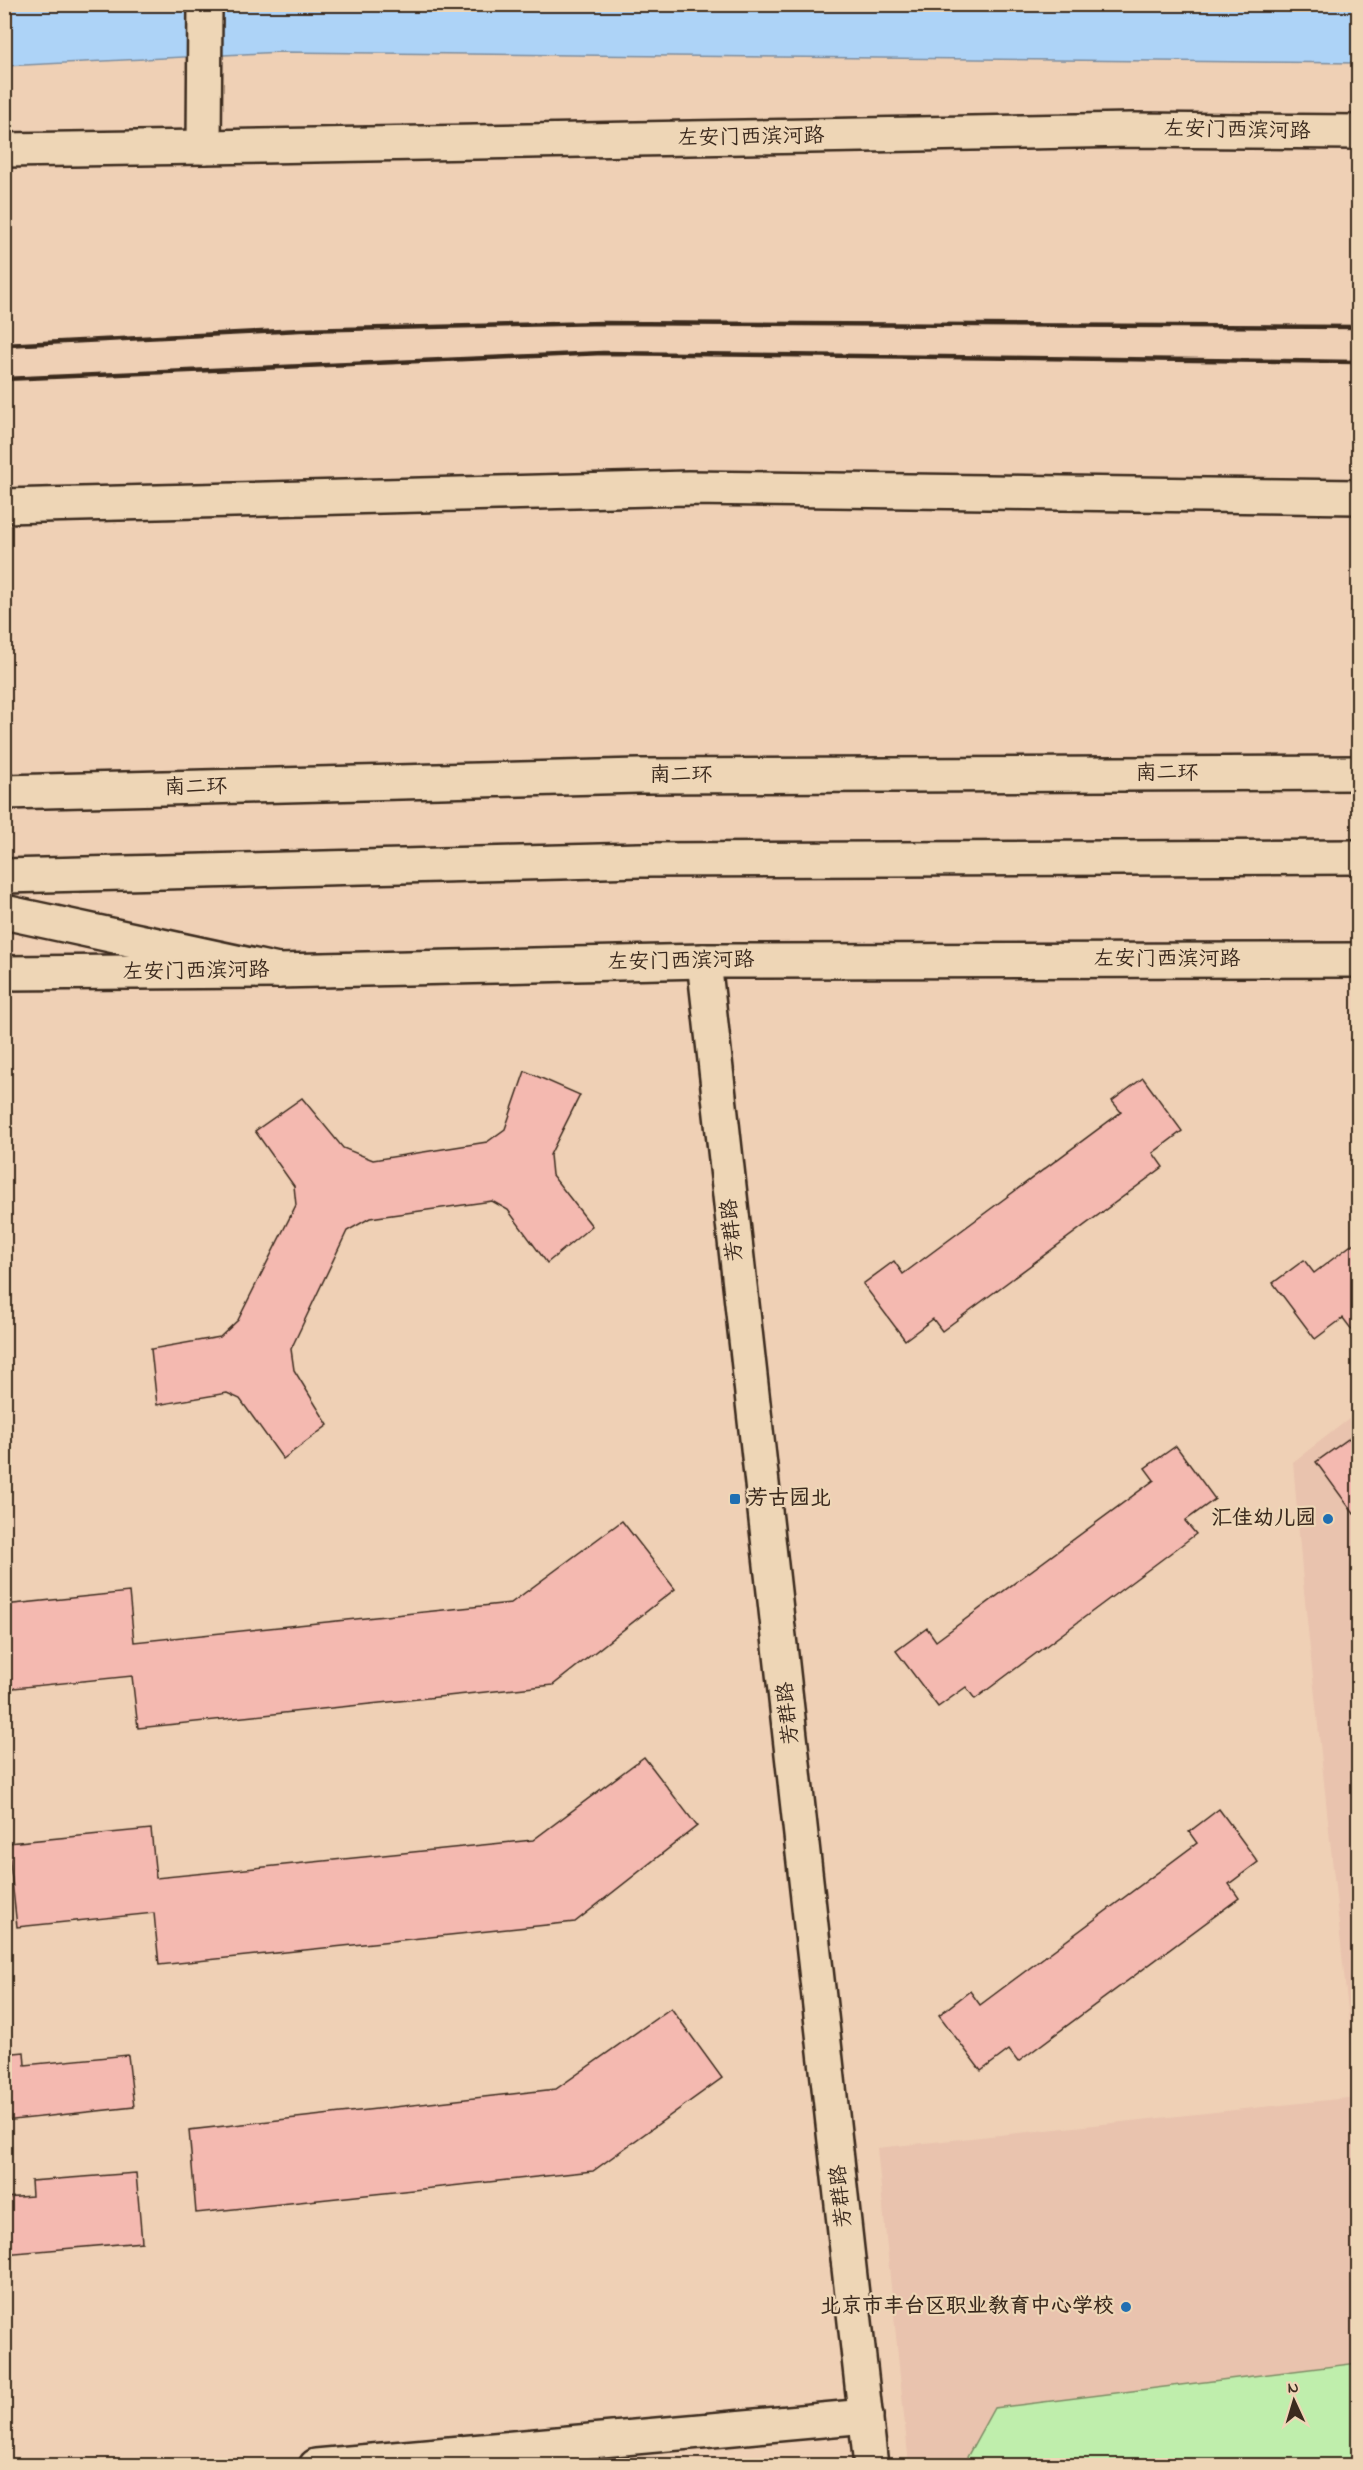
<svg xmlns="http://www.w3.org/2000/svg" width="1363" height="2470" font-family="'Indie Flower','LXGW WenKai TC',sans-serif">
<rect width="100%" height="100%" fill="#efd0b5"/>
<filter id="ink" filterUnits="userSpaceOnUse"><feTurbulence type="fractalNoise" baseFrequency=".0167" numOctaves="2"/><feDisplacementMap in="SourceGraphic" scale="12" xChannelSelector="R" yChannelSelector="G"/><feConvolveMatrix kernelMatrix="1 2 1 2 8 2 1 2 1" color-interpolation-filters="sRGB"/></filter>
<g filter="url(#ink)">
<polygon fill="#e9c3ae" points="1358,1412 1358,2465 909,2465 877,2148 1357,2097 1303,1582 1293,1462"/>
<polygon fill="#bfeeac" stroke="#7d8c65" stroke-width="1.5" points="1358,2363 1358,2465 967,2465 966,2459 994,2408"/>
<polygon fill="#add3f7" stroke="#7f8fa0" stroke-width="1.5" points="5,4 1358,5 1358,63 281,52 5,66"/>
<g fill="#f4b9b0" stroke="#3b2a1e" stroke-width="1.5">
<polygon points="525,1071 580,1095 550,1155 552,1175 592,1226 547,1263 508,1210 492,1201 370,1218 347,1231 291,1349 294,1370 328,1425 283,1459 240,1399 227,1393 157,1405 151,1349 220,1337 238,1320 296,1205 294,1186 255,1131 302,1098 343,1148 373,1160 487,1142 505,1129"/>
<polygon points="1143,1078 1182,1131 1153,1153 1163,1167 942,1331 933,1319 905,1340 863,1284 894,1261 903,1274 1121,1112 1112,1101"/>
<polygon points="1358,1240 1358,1325 1352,1330 1343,1318 1315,1339 1273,1283 1304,1260 1314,1273"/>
<polygon points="1358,1432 1358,1511 1354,1514 1316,1462"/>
<polygon points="1176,1446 1215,1499 1185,1521 1196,1534 975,1699 966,1687 938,1707 896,1651 927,1628 936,1641 1154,1480 1145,1468"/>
<polygon points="622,1521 675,1589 553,1685 138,1728 132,1676 4,1689 4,1605 129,1592 134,1642 511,1603"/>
<polygon points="644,1757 697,1826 575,1922 159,1965 154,1913 17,1927 8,1843 151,1829 156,1878 533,1840"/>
<polygon points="1219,1809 1258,1862 1229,1884 1239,1898 1018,2062 1009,2050 981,2071 939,2015 970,1991 980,2005 1197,1843 1189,1832"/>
<polygon points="671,2008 722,2078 593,2171 196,2213 189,2130 556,2089"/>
<polygon points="24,2052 25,2065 128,2055 134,2107 4,2121 4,2054"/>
<polygon points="136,2173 142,2242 4,2254 4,2198 32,2196 31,2181"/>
</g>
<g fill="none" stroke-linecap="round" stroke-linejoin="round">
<g stroke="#3b2a1e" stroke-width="38">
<g id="minor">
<polyline points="205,4 204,147 1132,130 1358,132"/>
<polyline points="4,150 204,147"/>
<polyline points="4,506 688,488 1358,497"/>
<polyline points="704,961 871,2466"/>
<polyline points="4,973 278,971 704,961 1358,960"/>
<polyline points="316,2466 866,2416"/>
</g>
</g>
<g stroke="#3b2a1e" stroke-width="38">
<g id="highway">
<polyline points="4,792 639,776 1358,773"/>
<polyline points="4,876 640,860 1358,857"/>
<polyline points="4,912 278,971"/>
</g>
</g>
<use href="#minor" stroke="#eed6b6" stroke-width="33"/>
<use href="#highway" stroke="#eed6b6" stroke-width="33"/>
<g stroke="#3b2a1e" stroke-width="4.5">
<polyline points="4,345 300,330 603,323 1358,327"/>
<polyline points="4,379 603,353 1358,362"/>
</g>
</g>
</g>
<g fill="#1f6fb2" stroke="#eed6b6" stroke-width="2">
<rect x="729" y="1493" width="12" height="12" rx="3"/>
<circle cx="1328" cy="1519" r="6"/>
<circle cx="1126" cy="2307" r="6"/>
</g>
<g text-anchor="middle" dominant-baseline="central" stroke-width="4.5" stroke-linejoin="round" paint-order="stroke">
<g font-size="21" fill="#3b2a1e" stroke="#eed6b6">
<text transform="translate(1237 131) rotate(1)">左安门西滨河路</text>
<text transform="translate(751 138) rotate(-1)">左安门西滨河路</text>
<text x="1167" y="774">南二环</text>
<text x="681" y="776">南二环</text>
<text transform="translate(196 788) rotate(-1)">南二环</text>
<text x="1167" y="960">左安门西滨河路</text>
<text transform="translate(681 962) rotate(-1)">左安门西滨河路</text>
<text transform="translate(196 972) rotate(-1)">左安门西滨河路</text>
<text transform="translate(733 1230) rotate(-96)">芳群路</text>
<text transform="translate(789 1713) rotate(-96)">芳群路</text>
<text transform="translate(842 2196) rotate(-96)">芳群路</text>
</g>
<g font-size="21" font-weight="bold" fill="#3b2a1e" stroke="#eed6b6" text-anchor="end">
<text x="747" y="1499" text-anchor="start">芳古园北</text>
<text x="1316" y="1519">汇佳幼儿园</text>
<text x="1114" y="2307">北京市丰台区职业教育中心学校</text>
</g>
</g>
<rect width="1363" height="2470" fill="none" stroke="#eed6b6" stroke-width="24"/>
<rect x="12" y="12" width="1339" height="2446" fill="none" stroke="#3b2a1e" stroke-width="2" filter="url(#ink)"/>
<g transform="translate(1294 2401) rotate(356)" stroke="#eed6b6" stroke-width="4.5" paint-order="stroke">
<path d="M0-4.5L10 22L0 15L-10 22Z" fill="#3b2a1e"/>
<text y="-9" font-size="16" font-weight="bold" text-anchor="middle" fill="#3b2a1e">N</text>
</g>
</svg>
